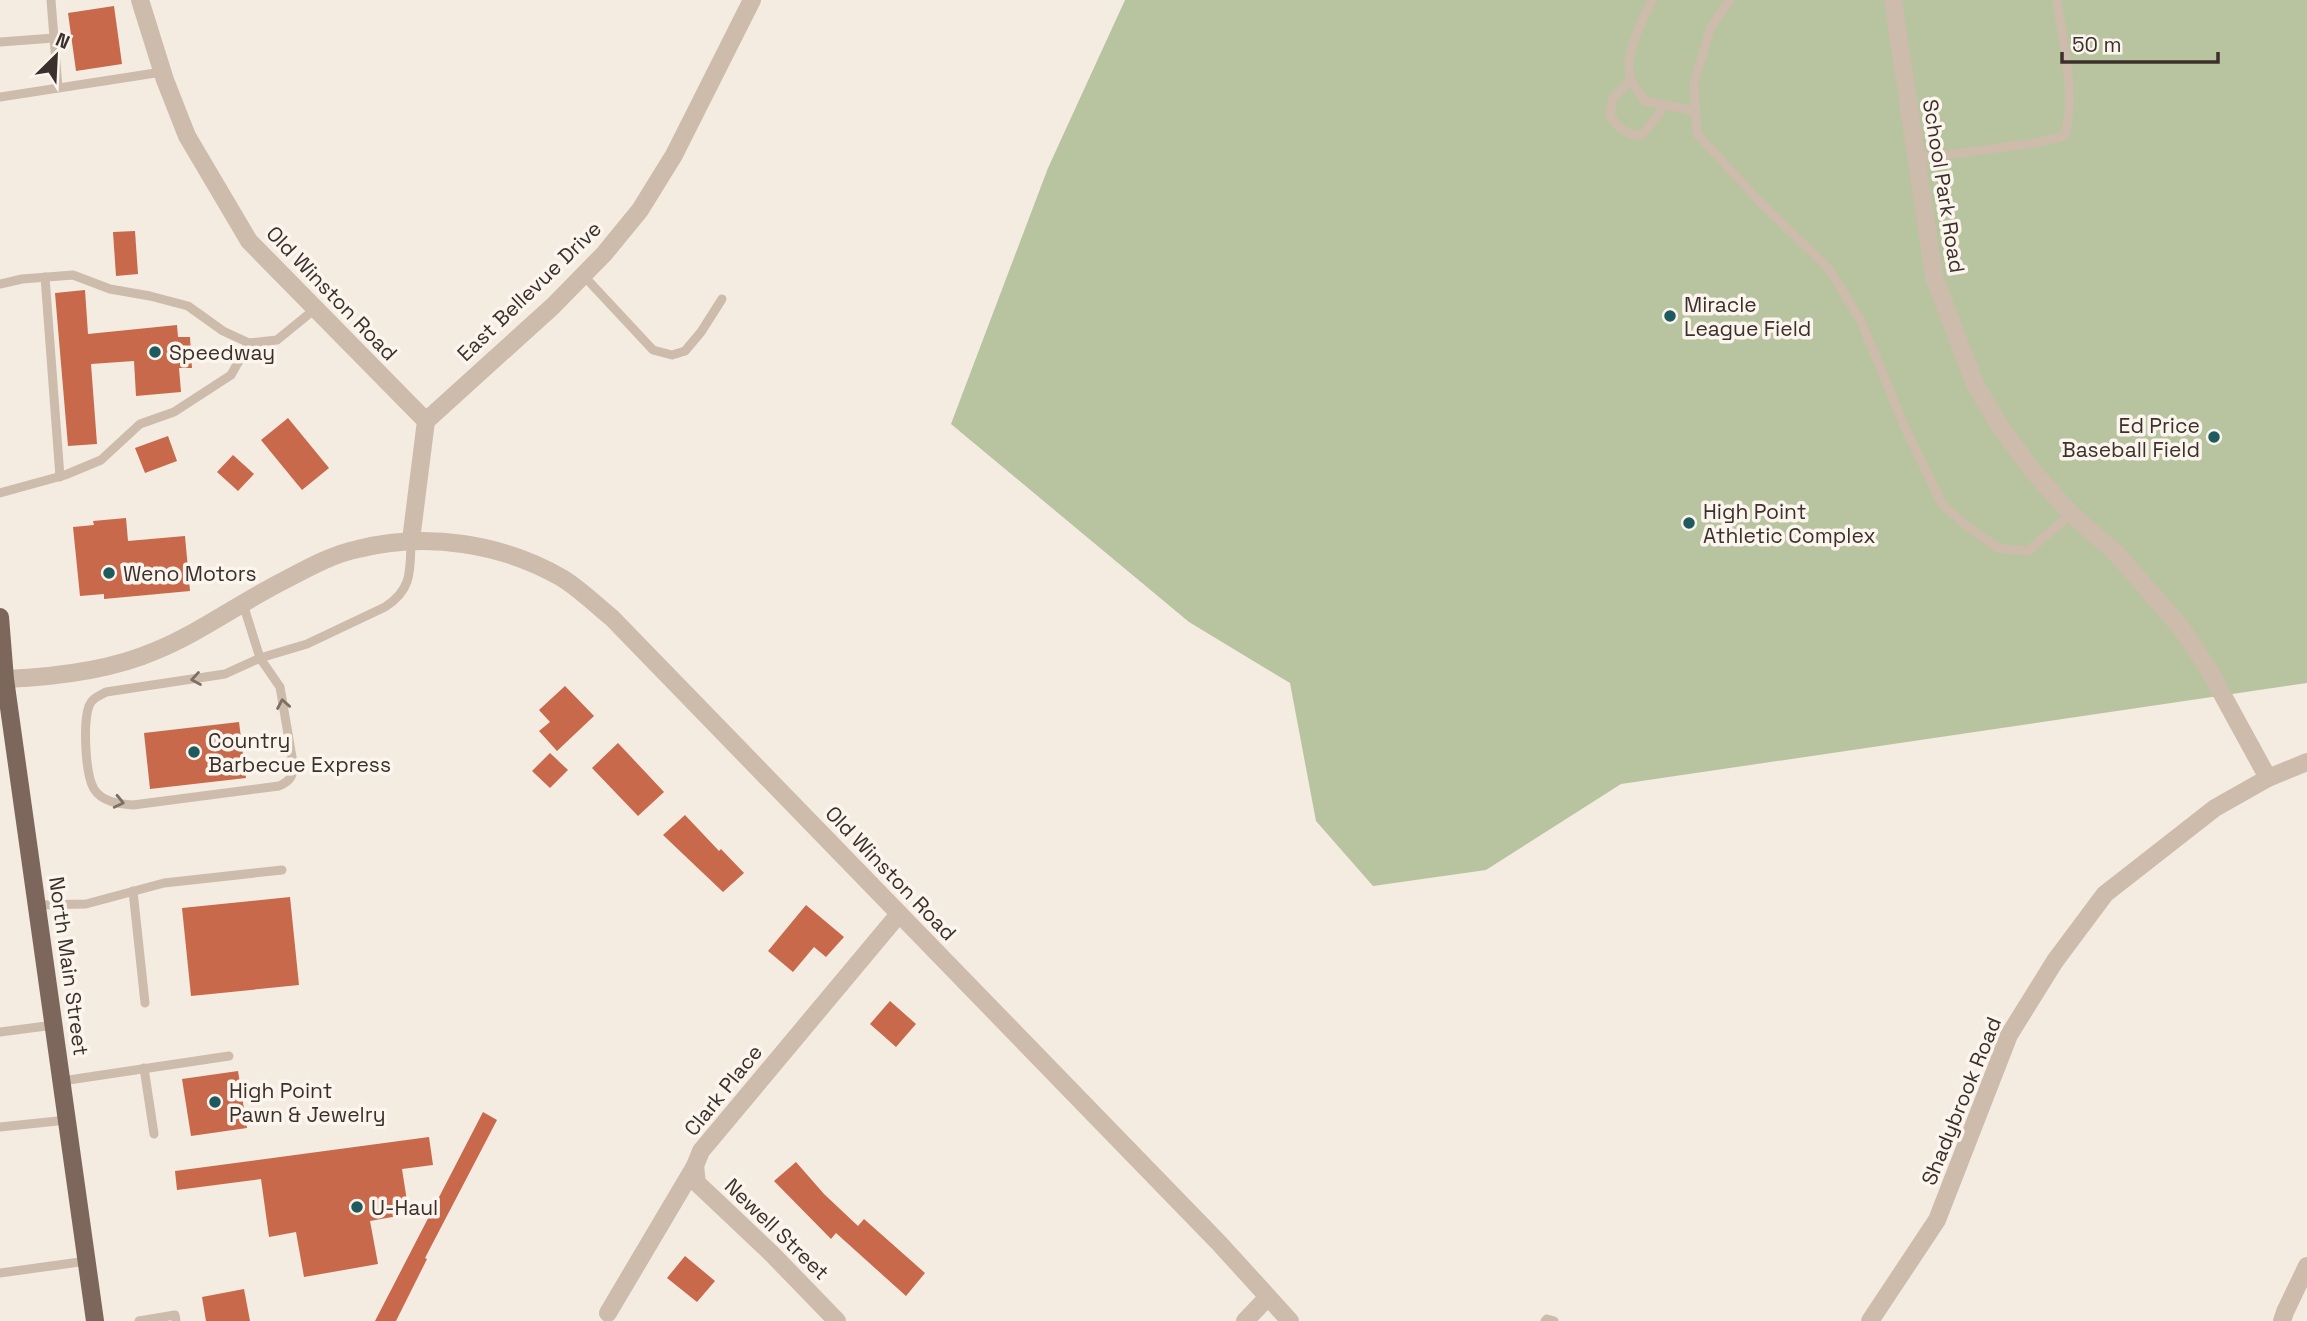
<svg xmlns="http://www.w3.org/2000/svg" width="2307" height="1321" font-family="'Space Grotesk',sans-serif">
<rect width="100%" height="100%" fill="#f4ebe1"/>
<polygon fill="#b8c4a0" points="1125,0 2307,0 2307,683 1621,784 1486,870 1373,886 1316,821 1290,683 1189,622 951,424 1048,168"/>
<g fill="#c8694b">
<polygon points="114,6 122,64 76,71 68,13"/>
<polygon points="135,231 138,274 116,276 113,232"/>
<polygon points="85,290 88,334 177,325 178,337 190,337 192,368 179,368 181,392 136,396 134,361 91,364 97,444 68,446 55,293"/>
<polygon points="288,418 329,468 302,490 261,440"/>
<polygon points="168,436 177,461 145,473 135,448"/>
<polygon points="233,455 254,474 238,491 217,472"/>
<polygon points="126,518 128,541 185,536 190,591 104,599 104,594 80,596 73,527 94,525 93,521"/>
<polygon points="565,686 594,716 557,751 539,731 550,722 539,710"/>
<polygon points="239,722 246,778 150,789 144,733"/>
<polygon points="618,743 664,792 638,816 592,768"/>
<polygon points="550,753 568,770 550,788 532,771"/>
<polygon points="685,815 719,851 721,849 744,873 723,892 663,835"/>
<polygon points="290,897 299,985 191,996 182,908"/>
<polygon points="806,905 844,937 826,957 814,947 793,972 768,951"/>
<polygon points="890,1001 916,1024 896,1047 870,1024"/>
<polygon points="238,1071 247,1128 191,1136 182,1079"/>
<polygon points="483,1112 497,1120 425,1258 427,1259 396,1321 375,1321"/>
<polygon points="429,1137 433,1165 402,1169 409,1214 370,1221 378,1264 304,1277 296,1232 269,1237 261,1179 177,1190 175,1171"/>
<polygon points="796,1162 824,1194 858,1226 864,1219 925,1273 906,1296 836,1233 831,1239 774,1181"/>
<polygon points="685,1256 715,1281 697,1302 667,1278"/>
<polygon points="244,1289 250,1321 206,1321 202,1297"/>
</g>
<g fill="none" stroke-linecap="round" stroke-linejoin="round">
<g stroke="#cdbbac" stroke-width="9">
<polyline points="51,0 58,88"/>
<path d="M1652,0C1642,21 1621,59 1632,82C1635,88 1641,95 1645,101L1696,111"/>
<polyline points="1730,0 1711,27 1694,82 1697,134 1761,203 1828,268 1860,319 1906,430 1942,504 1964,524 1998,548 2028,551 2071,514"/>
<polyline points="0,42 54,38"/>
<path d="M1631,80L1613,98L1610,116C1619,128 1626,136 1642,135L1666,105"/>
<polyline points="0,97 162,72"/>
<path d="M1916,159L2035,143L2065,136C2076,92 2063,44 2057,0"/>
<polyline points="583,275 653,350 672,355 685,351 701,332 722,299"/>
<polyline points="45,277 60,477"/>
<polyline points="0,284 22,279 73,275 110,289 150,296 188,306 223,331 249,343 277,340 315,309"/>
<polyline points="0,493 65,475 101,460 140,424 174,412 231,375 249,343"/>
<path d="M243,604L260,658L280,687L293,763C294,776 290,781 279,786L133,805C119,804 102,802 94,789C85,774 83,722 89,706C92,698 99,696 106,692L225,674L260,658L307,644L385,607C413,589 410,570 411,540"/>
<polyline points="133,891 145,1003"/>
<polyline points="37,905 86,904 164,883 282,870"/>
<polyline points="0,1032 54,1025"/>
<polyline points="144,1068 154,1134"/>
<polyline points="62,1081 229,1056"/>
<polyline points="0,1127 67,1120"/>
<polyline points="0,1273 87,1261"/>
<polyline points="139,1321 175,1315 176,1321"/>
<polyline points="1545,1321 1547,1319 1554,1321"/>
</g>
<g stroke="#cdbbac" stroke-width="18">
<polyline points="140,0 165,80 187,136 249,241 426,421 411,540"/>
<polyline points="1893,0 1934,277 1975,384 2000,426 2032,470 2071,514 2116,553 2182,629 2209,670 2268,778"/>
<polyline points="426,421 553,306 604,254 640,210 674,155 752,0"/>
<polyline points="695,1166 697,1183 772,1254 837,1321"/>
<polyline points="608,1313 695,1166 701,1151 899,914"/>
<polyline points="1245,1321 1268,1297"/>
<polyline points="1870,1321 1937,1220 2009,1035 2055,961 2105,894 2215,808 2268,778 2307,762"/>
<polyline points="2282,1321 2285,1312 2307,1266"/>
</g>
<path stroke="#cdbbac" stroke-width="18" d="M5,679C54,677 109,671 155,651C201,632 241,602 285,580C308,568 333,554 358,549C427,532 501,543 562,578C580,589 596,605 612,618L1219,1243L1290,1321"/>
<polyline stroke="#7d675c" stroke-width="18" points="0,617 5,679 95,1321"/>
</g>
<defs><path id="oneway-chevron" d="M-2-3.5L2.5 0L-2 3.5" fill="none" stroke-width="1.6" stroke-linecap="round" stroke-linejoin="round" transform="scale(1.75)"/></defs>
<g stroke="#7d6f65">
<use href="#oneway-chevron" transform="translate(196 679) rotate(171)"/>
<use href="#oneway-chevron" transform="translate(283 704) rotate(-100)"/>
<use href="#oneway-chevron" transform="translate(119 802) rotate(13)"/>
</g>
<g fill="#1f5a5e" stroke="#fbf5ee" stroke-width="2.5">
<circle cx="1670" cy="316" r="7"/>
<circle cx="155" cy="352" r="7"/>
<circle cx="2214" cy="437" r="7"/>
<circle cx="1689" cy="523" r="7"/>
<circle cx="109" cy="573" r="7"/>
<circle cx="194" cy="752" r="7"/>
<circle cx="215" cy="1102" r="7"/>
<circle cx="357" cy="1207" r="7"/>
</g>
<g text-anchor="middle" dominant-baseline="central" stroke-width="7" stroke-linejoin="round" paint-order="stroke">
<g font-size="21" fill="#3b302b" stroke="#fbf5ee">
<text transform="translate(1944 186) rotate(81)">School Park Road</text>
<text transform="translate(529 291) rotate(-44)">East Bellevue Drive</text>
<text transform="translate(332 293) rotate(46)">Old Winston Road</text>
<text transform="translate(891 873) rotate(46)">Old Winston Road</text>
<text transform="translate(69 966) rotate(82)">North Main Street</text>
<text transform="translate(723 1090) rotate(-51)">Clark Place</text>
<text transform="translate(1961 1101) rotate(-68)">Shadybrook Road</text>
<text transform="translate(777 1229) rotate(44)">Newell Street</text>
</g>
<g font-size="21" fill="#3b302b" stroke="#fbf5ee" text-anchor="start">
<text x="1684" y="304">Miracle<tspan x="1684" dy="24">League Field</tspan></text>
<text x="169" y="352">Speedway</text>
<text x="2200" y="425" text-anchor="end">Ed Price<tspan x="2200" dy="24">Baseball Field</tspan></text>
<text x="1703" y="511">High Point<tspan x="1703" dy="24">Athletic Complex</tspan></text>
<text x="123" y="573">Weno Motors</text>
<text x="208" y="740">Country<tspan x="208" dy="24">Barbecue Express</tspan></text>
<text x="229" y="1090">High Point<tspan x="229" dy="24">Pawn &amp; Jewelry</tspan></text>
<text x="371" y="1207">U-Haul</text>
</g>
</g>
<g transform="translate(56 56) rotate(24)" stroke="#fbf5ee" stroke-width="5" paint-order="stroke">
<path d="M0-5L12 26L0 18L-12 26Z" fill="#3b302b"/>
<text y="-10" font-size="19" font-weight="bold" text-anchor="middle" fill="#3b302b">N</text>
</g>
<path d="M2062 52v10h156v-10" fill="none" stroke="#3b302b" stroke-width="3.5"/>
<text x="2072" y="52" font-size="21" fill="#3b302b" stroke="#fbf5ee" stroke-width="5" paint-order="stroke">50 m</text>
</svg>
